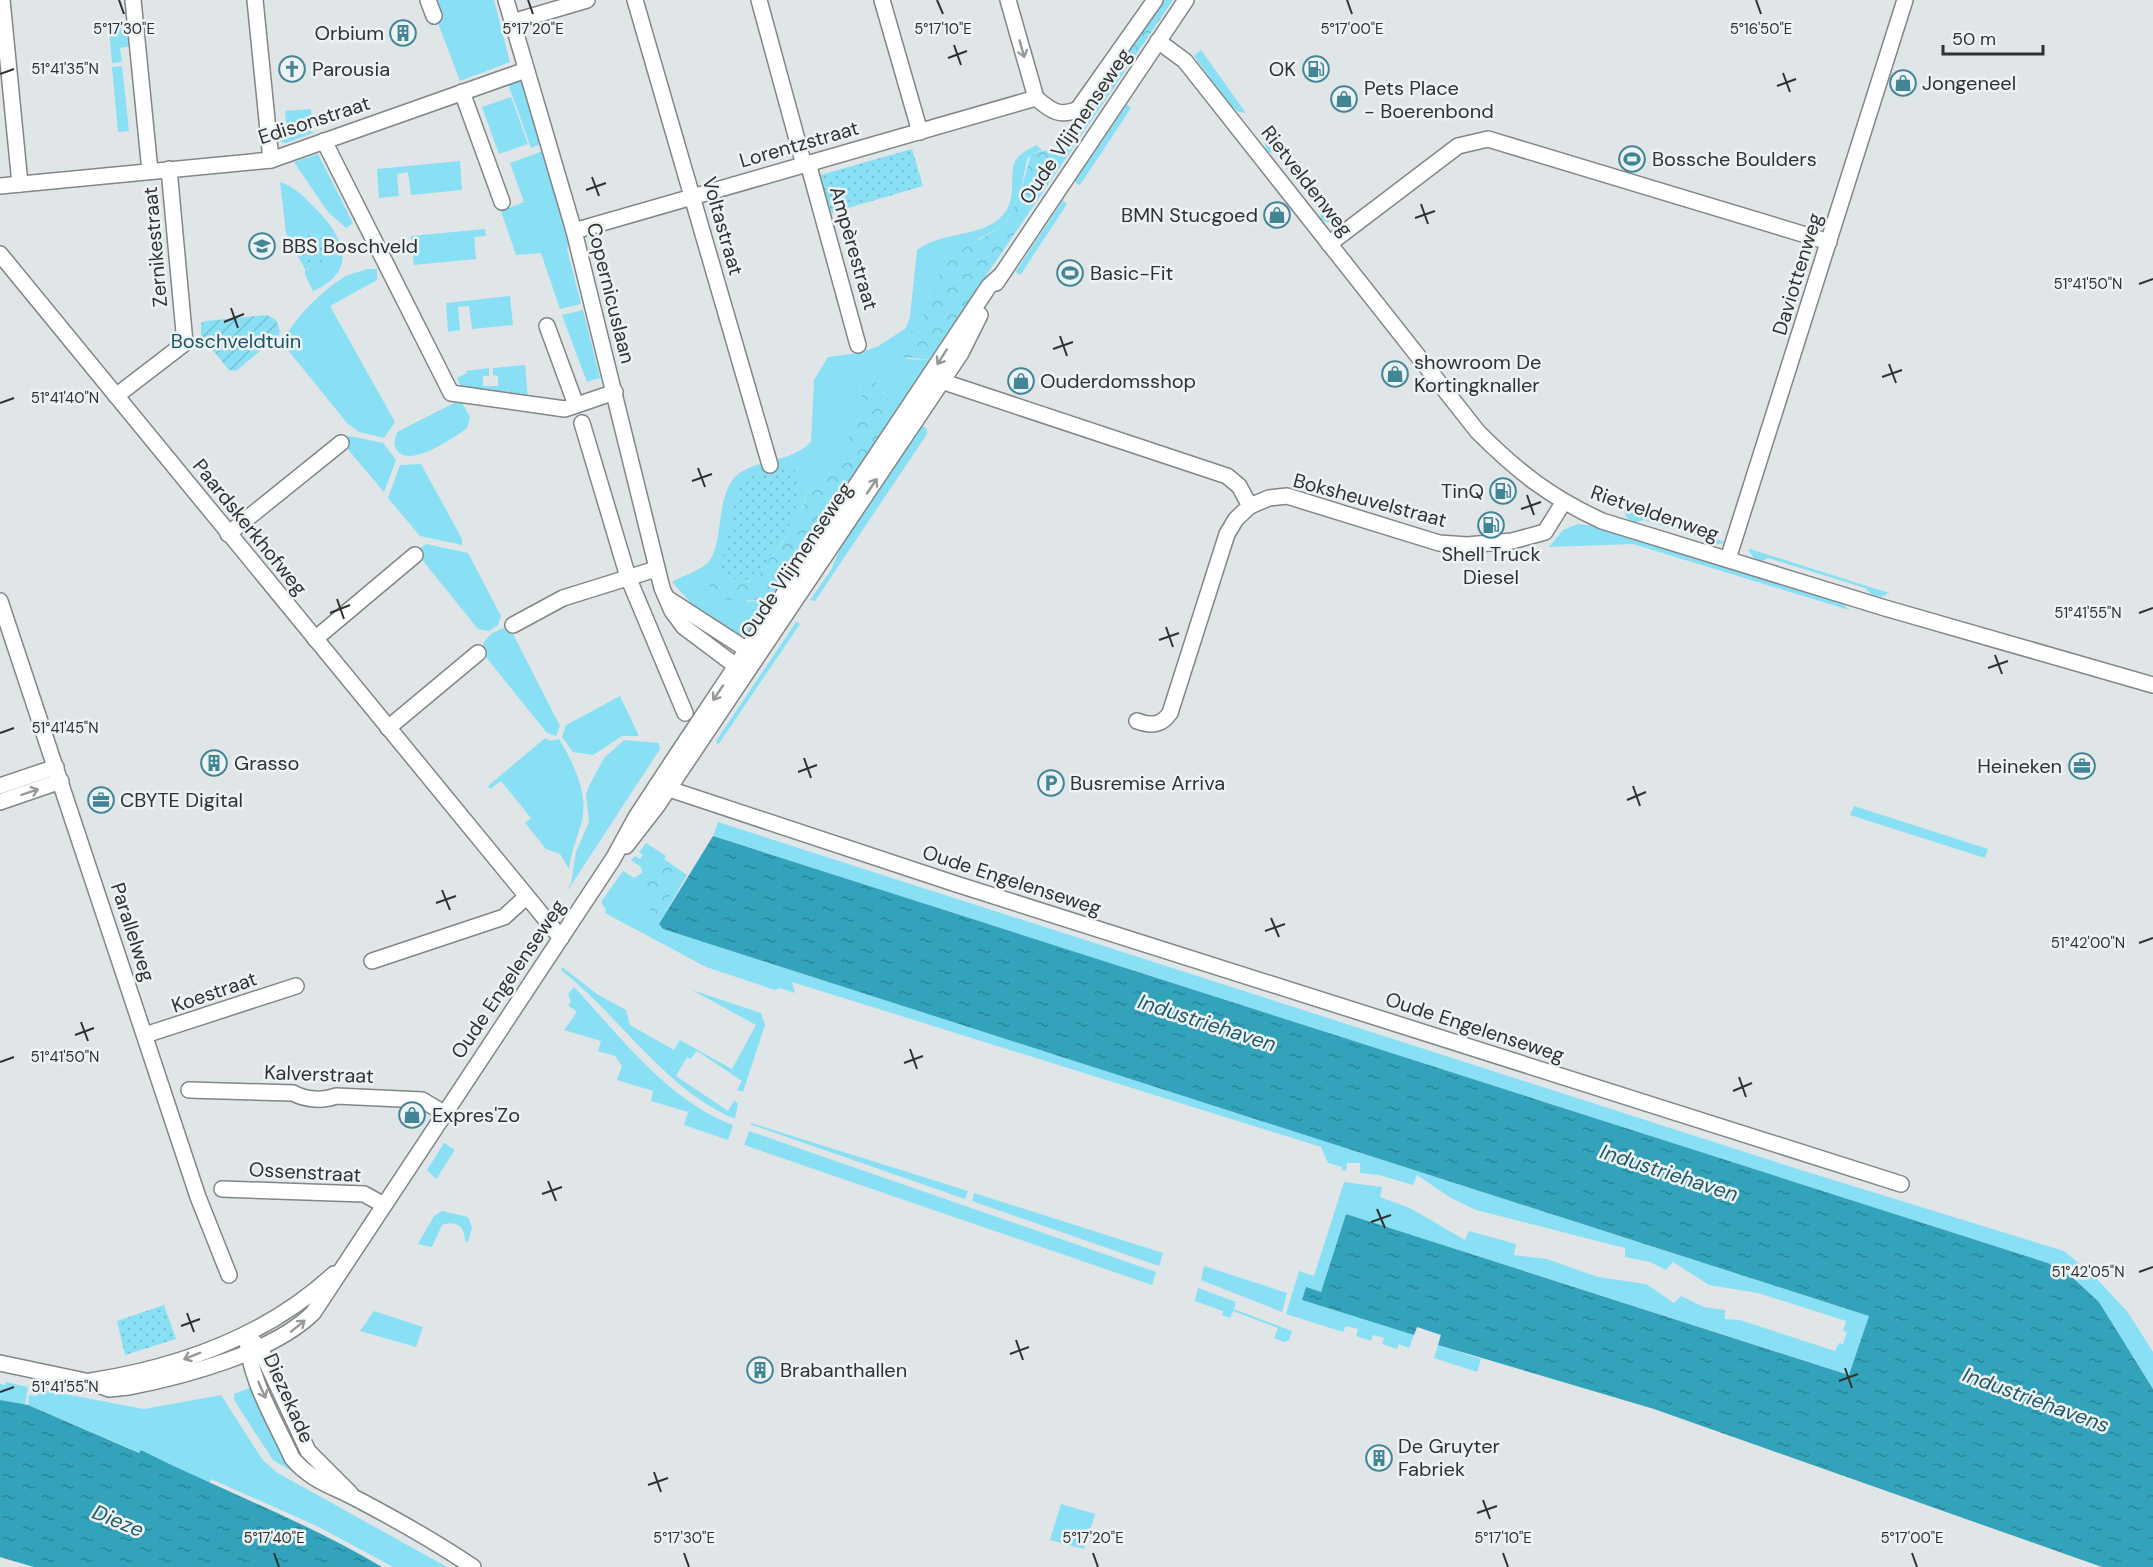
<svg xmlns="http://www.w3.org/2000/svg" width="2153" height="1567" font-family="'DM Sans',sans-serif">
<defs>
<pattern id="forest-crowns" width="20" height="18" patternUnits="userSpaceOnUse" patternTransform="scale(1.5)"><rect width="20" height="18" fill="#89e0f5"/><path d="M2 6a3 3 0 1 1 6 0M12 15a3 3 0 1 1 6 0" fill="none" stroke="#77c1d2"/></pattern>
<pattern id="park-dots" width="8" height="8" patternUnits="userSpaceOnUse" patternTransform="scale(1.5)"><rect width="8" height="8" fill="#89e0f5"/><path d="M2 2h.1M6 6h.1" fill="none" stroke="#77c1d2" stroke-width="1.8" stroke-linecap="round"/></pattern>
<pattern id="garden-furrows" width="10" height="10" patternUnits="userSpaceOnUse" patternTransform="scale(1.5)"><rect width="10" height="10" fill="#89e0f5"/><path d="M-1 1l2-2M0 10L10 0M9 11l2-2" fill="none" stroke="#77c1d2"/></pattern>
<pattern id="water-ripples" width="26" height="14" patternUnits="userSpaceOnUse" patternTransform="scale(1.5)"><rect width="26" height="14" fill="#32a3ba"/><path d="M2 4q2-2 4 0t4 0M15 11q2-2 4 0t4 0" fill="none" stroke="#2b8598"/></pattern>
</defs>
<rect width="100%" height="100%" fill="#e0e5e7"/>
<g fill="#89e0f5">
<polygon points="429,0 494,0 510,62 460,81"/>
<polygon points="130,25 132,46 120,48 122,62 112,63 109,28"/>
<polygon points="1201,50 1246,113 1239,112 1231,107 1194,56"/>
<polygon points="122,66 129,131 118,132 112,67"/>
<polygon points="519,80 523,83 541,144 531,148 507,81"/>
<polygon points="511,97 528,144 499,154 482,107"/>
<polygon points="1127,104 1131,108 1080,185 1077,184 1075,181"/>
<polygon points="311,109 313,133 286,143 281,142 278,135 281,134 280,131 287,130 285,111"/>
<polygon points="1263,136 1335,226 1320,219 1321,212 1275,153 1267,152"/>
<path d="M1036,145L1042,150L1031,154L1027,160L1020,194L1008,219L1003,226L980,238L947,263L931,287L921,323L901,341L908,359L929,360L898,410L880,388H860L867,404L824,484L807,491L799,520L755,579L737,584L727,583L748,602L777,595L743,641L701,614L672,582C682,576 696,572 705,565C725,552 714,497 736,476C754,459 789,464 811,442L814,380L828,357L858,353L877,347L906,328L910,317L917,250C941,232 978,237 999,219C1021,200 1006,173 1017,158C1022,152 1030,149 1036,145Z"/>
<polygon points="543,151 569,244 567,249 581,304 560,309 541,253 516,255 501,211 524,202 510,163"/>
<polygon points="318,154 353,223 346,228 328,212 294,162"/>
<polygon points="460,161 462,190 411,195 408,172 397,174 399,196 379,198 377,169"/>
<path d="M280,182C295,186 307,200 317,210C344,238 359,271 313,291L305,275V269H308L322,238C310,230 299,232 291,243L286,233Z"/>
<polygon points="1063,200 1067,204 1021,274 1017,274 1016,271"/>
<polygon points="485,229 486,236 474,237 476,259 414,265 411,236"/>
<path d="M367,269H377V280L330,306L395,422L384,438L359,432L347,423L283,344C289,322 324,289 344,277C351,273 360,272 367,269Z"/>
<polygon points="510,296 513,325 472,329 469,306 458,307 460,330 448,332 446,303"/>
<polygon points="583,310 600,378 587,382 562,315"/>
<polygon points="525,365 528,398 463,391 457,378 467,373 466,371 489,368 489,376 483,376 483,386 498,386 498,376 493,375 493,368"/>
<path d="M456,402L462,403L470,417L467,428C452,439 400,475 394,443L397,432Z"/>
<polygon points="922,425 927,429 927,434 815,601 810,600 831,570 842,544"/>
<polygon points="350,436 383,443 396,460 384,492 345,446 345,438"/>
<polygon points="421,464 462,539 462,545 420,536 388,498 400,465"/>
<polygon points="1624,510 1722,541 1724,543 1709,546 1703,538 1644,520 1634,523 1626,517"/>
<polygon points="1578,524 1600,527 1840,601 1849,610 1633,544 1549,547 1563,530"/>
<polygon points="426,544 468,553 501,616 498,625 489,631 478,629 419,556 418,550"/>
<path d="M1748,550L1750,549L1889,593C1879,600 1872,596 1865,588L1768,558L1761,562L1754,558Z"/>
<polygon points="796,622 800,624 718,745 716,742 718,738"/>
<polygon points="503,628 512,632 560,726 556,736 547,733 485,656 483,643 491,634"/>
<polygon points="620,696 639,736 622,736 593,755 573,752 562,737 566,725"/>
<path d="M545,738L550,741L559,739C573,762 590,796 581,824C577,839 571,852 569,869L560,854L546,849L525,823L531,818L501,781L490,789L488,786Z"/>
<polygon points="624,740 659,743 660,749 566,893 571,883 576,852 589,822 586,795 589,786 604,758"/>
<polygon points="1854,806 1988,849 1985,858 1850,815"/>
<polygon points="718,822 1804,1171 2064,1251 2094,1276 2127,1311 2153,1352 2153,1389 2099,1302 2048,1263 713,836"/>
<polygon points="646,843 666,856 664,859 687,875 659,924 663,929 1869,1316 1850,1375 1346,1214 1321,1292 1302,1300 1414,1335 1409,1348 1399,1344 1397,1349 1382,1344 1384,1338 1373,1335 1371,1341 1356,1336 1358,1329 1346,1326 1343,1332 1286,1314 1299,1271 1314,1276 1344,1182 1382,1187 1380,1197 1410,1208 1465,1240 1469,1231 1516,1244 1514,1255 1547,1259 1598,1277 1646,1284 1674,1303 1681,1296 1704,1307 1725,1310 1725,1319 1740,1320 1835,1351 1839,1343 1843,1344 1847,1332 1843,1331 1846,1321 1758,1293 1709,1285 1673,1262 1666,1270 1650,1262 1625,1257 1625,1248 1476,1210 1451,1198 1417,1175 1413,1185 1379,1175 1360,1173 1360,1163 1347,1163 1346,1171 1342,1170 1342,1167 1328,1163 1321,1147 792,982 795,993 780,988 775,990 706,967 605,913 606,910 601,902 623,871 634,878 642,873 641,867 631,860 635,856 640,859 643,855 639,852"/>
<path d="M562,967L597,994L626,1010L630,1025L674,1050L680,1040L732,1069L756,1025L692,990L761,1013L765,1025L743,1092L737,1090L742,1081L697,1051L690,1059L687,1057L676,1076L728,1111L734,1101L738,1103L735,1119C663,1088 621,1017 561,970Z"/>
<path d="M574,987C620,1036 668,1101 733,1125L728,1140L684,1125L688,1112L651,1101L653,1091L617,1080L622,1066L615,1056L598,1051L601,1041L564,1030L577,1012L568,1005L571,1002L568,994Z"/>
<polygon points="751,1123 968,1191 965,1199 750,1124"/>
<polygon points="749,1131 1156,1272 1152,1285 744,1145"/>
<polygon points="444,1143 455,1150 436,1179 427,1170"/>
<polygon points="974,1193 1163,1253 1159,1266 972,1201"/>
<path d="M442,1211L468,1217L472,1228L468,1242L465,1241C465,1226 456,1220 442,1225L432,1247L418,1244L434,1216Z"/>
<polygon points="1204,1266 1287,1293 1282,1312 1201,1280"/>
<polygon points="1198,1288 1236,1302 1234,1309 1292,1331 1289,1340 1284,1342 1274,1338 1278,1328 1233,1311 1230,1318 1222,1315 1223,1311 1195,1301"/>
<polygon points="374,1311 423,1327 416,1347 360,1331"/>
<polygon points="1438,1345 1481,1359 1477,1372 1434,1358"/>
<polygon points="6,1382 28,1387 25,1405 0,1400 0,1384 5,1385"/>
<polygon points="255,1386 300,1476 273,1460 234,1400 234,1394"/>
<polygon points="38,1389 144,1409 221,1395 262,1459 276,1472 447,1567 393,1567 319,1527 211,1479 209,1485 141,1450 140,1453 28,1405 29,1395 36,1396"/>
<polygon points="1061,1504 1095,1514 1084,1549 1050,1540"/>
</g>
<g fill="url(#forest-crowns)">
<path d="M1160,0H1173L929,360L904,357L901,351V341L921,323L931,287L947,263L966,247L1003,226L1008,219L1020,194L1031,154C1044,149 1054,152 1065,142Z"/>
<path d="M865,380L874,381L898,410L777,595C757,600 719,610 708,584C724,577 736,587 752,580C759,577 762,568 767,562C785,540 802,521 807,491L824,484L867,404L861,395V383Z"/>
<polygon points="652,859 661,860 682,874 658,917 651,914 642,888 652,875"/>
</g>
<g fill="url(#park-dots)">
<polygon points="912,149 923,186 831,213 820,175"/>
<polygon points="309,232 322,238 326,251 321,264 305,269 291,243 301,234"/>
<polygon points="784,465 794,468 800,488 793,519 760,573 743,581 722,575 716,565 726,551 737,488 744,478"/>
<polygon points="164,1305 176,1339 125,1355 117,1321"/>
</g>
<polygon fill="url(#garden-furrows)" points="267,315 276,320 280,331 279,335 236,371 229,370 201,336 201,323 206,321"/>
<g fill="url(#water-ripples)">
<polygon points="713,836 2048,1263 2074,1279 2099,1302 2153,1389 2153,1567 2102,1567 1654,1409 1438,1345 1441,1335 1417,1327 1414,1335 1302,1300 1306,1287 1321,1292 1346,1214 1849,1375 1869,1316 663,929 659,924"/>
<path d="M0,1400L28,1405L139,1453L141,1450C220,1490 305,1521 382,1567H34L0,1557Z"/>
</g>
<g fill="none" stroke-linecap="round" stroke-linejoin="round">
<g stroke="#818687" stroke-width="18">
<g id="minor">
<polyline points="2,0 20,184"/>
<polyline points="133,0 150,171"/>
<polyline points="255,0 271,160"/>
<polyline points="428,0 434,16"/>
<polyline points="506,0 574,231 662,588 672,611 684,627 744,672"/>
<polyline points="635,0 770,465"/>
<polyline points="759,0 804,165"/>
<polyline points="882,0 920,132"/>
<polyline points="1008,0 1036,98"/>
<polyline points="512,22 587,0"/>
<path d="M1158,41L1185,61L1478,432C1518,472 1550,497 1602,521L1885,608L2153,685"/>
<polyline points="462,92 502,202"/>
<path d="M1036,98C1050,110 1060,118 1078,109L1155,0"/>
<polyline points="324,141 451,393 565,409 615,392"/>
<polyline points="808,163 858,345"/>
<polyline points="0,186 271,160 526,70"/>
<polyline points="574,231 1036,98"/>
<polyline points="1329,244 1458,146 1488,139 1829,242"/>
<polyline points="0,254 561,938"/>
<polyline points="996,283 1186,0"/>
<polyline points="547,326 576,405"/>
<polyline points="932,378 1227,476 1239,486 1250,506 1269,498 1287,496 1439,543 1467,545 1512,541 1545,532 1563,503"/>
<polyline points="116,396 185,343 169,169"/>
<polyline points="582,423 628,577 685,713"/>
<polyline points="228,534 341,443"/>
<polyline points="1728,559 1905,0"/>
<polyline points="667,598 755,655"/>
<polyline points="0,601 198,1197 229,1275"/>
<polyline points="513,625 563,598 656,569"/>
<polyline points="315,639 415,555"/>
<path d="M1137,721C1151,726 1161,726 1170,713L1227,534L1236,519L1250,506"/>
<polyline points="388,728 478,653"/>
<polyline points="657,785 956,884 1901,1184"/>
<polyline points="0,786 56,767"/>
<polyline points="0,802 61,781"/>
<polyline points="626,846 657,806 961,353 980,315"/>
<polyline points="372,961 504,917 526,897"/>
<polyline points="145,1035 296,986"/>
<path d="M189,1090L293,1093C306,1100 323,1101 336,1096L422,1100L444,1113"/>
<polyline points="222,1189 364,1194 384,1205"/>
<path d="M247,1334C247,1376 275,1420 292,1458C311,1481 333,1486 357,1499C397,1520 436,1542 473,1567"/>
<polyline points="253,1341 260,1348 308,1451 350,1493"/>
<path d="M0,1363L90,1382L109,1389L129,1387C185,1376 272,1353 313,1313L613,859L636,817L680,750L989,286L1000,276"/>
<path d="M91,1381C180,1367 267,1336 334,1274"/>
</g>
</g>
<use href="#minor" stroke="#fff" stroke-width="15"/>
</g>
<defs><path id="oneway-shaft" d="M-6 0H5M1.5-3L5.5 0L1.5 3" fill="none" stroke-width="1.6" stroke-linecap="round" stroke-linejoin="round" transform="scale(1.5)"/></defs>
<g stroke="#979898">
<use href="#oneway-shaft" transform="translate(1022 49) rotate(74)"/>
<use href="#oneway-shaft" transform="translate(942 357) rotate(123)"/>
<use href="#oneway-shaft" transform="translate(872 486) rotate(-56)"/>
<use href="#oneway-shaft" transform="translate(718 693) rotate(124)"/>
<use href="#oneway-shaft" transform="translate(30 792) rotate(-18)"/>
<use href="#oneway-shaft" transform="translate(298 1326) rotate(-39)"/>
<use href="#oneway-shaft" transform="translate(192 1356) rotate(158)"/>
<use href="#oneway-shaft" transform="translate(262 1390) rotate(66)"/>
</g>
<path fill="none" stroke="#2f3132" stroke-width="2" d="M119,0L124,14M528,0L533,14M937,0L943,14M1347,0L1352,14M1756,0L1761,14M954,45L961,65M948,58L967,51M1783,73L1790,92M0,74L14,69M1777,86L1796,79M592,177L599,196M586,190L606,183M1421,204L1428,224M1415,218L1435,211M2139,284L2153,279M231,308L238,328M224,322L244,314M1060,336L1067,356M1053,349L1073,342M1889,364L1896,383M1882,377L1902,370M0,403L14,398M698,468L705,487M692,481L712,474M1527,495L1534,515M1521,509L1541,502M337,599L344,619M330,613L350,605M2139,613L2153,608M1166,627L1173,647M1159,640L1179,633M1995,655L2002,674M1988,668L2008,661M0,733L14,728M804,758L811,778M798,772L817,765M1633,786L1640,806M1627,800L1646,792M442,890L450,910M436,903L456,896M1271,918L1279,937M1265,931L1285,924M2139,943L2153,938M81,1022L88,1041M75,1035L94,1028M910,1049L917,1069M0,1062L14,1057M904,1063L923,1056M1739,1077L1746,1097M1733,1091L1752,1083M548,1181L556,1201M542,1194L562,1187M1377,1209L1385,1228M1371,1222L1391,1215M2139,1272L2153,1267M187,1313L194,1332M181,1326L200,1319M1016,1340L1023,1360M1010,1354L1029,1347M1845,1368L1852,1388M1839,1381L1858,1374M0,1392L14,1387M654,1472L661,1492M648,1485L668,1478M1483,1500L1490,1519M1477,1513L1497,1506M274,1553L279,1567M684,1553L689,1567M1093,1553L1098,1567M1503,1553L1508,1567M1912,1553L1917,1567"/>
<defs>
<g id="building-ring" transform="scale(1.35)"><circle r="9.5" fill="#edf3f4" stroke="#428595" stroke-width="1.5"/><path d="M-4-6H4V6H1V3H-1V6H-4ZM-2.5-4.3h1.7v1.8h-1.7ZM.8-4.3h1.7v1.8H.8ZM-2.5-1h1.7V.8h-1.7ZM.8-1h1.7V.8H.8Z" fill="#428595"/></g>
<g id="church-ring" transform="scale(1.35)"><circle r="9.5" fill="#edf3f4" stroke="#428595" stroke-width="1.5"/><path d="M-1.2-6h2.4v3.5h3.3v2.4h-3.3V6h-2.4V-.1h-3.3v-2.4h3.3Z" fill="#428595"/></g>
<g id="fuel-ring" transform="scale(1.35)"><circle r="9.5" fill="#edf3f4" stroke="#428595" stroke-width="1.5"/><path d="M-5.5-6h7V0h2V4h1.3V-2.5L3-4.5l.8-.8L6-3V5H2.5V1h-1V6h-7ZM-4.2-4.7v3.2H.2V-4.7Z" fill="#428595"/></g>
<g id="shop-ring" transform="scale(1.35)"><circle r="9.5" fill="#edf3f4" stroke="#428595" stroke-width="1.5"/><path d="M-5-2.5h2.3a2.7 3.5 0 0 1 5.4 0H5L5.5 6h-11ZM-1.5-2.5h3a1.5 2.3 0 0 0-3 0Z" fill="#428595"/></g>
<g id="stadium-ring" transform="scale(1.35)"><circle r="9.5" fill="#edf3f4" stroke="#428595" stroke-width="1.5"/><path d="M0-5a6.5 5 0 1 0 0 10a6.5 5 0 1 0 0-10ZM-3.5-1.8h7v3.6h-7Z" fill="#428595"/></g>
<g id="school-ring" transform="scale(1.35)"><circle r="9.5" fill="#edf3f4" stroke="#428595" stroke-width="1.5"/><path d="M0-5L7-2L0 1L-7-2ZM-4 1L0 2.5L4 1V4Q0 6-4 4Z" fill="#428595"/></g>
<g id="office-ring" transform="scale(1.35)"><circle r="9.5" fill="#edf3f4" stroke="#428595" stroke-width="1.5"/><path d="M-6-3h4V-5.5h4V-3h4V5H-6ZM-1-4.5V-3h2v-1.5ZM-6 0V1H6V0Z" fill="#428595"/></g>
<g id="parking-ring" transform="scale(1.35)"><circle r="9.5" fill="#edf3f4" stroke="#428595" stroke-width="1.5"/><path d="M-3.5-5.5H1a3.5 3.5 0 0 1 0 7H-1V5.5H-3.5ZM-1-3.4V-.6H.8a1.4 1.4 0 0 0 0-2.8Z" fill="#428595"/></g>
</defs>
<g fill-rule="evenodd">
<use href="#building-ring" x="403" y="33"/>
<use href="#church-ring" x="292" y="69"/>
<use href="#fuel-ring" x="1316" y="69"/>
<use href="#shop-ring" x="1903" y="83"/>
<use href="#shop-ring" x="1344" y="99"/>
<use href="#stadium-ring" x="1632" y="159"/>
<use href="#shop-ring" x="1277" y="215"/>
<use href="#school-ring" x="262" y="246"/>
<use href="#stadium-ring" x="1070" y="273"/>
<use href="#shop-ring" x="1395" y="374"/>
<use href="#shop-ring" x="1021" y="381"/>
<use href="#fuel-ring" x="1503" y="491"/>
<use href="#fuel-ring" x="1491" y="525"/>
<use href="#building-ring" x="214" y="763"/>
<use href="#office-ring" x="2082" y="766"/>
<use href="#parking-ring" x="1051" y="783"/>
<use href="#office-ring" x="101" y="800"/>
<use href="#shop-ring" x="412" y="1115"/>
<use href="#building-ring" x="760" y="1370"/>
<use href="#building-ring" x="1379" y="1458"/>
</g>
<g text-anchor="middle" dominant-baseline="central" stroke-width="5" stroke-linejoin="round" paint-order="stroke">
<g font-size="20" fill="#2f3132" stroke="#edf3f4" text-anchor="start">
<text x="384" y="33" text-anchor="end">Orbium</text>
<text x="312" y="69">Parousia</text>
<text x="1296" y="69" text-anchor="end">OK</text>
<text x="1922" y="83">Jongeneel</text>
<text x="1364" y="88">Pets Place<tspan x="1364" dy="23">- Boerenbond</tspan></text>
<text x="1652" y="159">Bossche Boulders</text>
<text x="1258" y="215" text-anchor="end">BMN Stucgoed</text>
<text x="282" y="246">BBS Boschveld</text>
<text x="1090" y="273">Basic-Fit</text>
<text x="1414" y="362">showroom De<tspan x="1414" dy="23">Kortingknaller</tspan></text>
<text x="1040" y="381">Ouderdomsshop</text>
<text x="1484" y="491" text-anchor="end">TinQ</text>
<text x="1491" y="554" text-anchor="middle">Shell Truck<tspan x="1491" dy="23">Diesel</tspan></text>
<text x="234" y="763">Grasso</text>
<text x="2062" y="766" text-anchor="end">Heineken</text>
<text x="1070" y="783">Busremise Arriva</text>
<text x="120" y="800">CBYTE Digital</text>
<text x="432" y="1115">Expres'Zo</text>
<text x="780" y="1370">Brabanthallen</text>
<text x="1398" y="1446">De Gruyter<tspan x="1398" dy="23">Fabriek</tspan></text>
</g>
<g font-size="20" fill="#2f3132" stroke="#edf3f4">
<text transform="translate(314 120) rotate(-18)">Edisonstraat</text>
<text transform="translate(1075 126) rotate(-56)">Oude Vlijmenseweg</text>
<text transform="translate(799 144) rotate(-16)">Lorentzstraat</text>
<text transform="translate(1307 181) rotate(52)">Rietveldenweg</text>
<text transform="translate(723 226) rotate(74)">Voltastraat</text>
<text transform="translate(155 247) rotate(-95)">Zernikestraat</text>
<text transform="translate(854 248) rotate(74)">Ampèrestraat</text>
<text transform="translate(1797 274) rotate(-73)">Daviottenweg</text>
<text transform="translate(611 293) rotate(76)">Copernicuslaan</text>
<text transform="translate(1370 500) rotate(15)">Boksheuvelstraat</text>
<text transform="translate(1655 513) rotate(19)">Rietveldenweg</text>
<text transform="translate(250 527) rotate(51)">Paardskerkhofweg</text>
<text transform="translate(796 560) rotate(-56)">Oude Vlijmenseweg</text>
<text transform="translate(1012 880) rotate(18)">Oude Engelenseweg</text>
<text transform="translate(133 932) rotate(72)">Parallelweg</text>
<text transform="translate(508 979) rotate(-56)">Oude Engelenseweg</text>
<text transform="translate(214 992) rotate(-19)">Koestraat</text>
<text transform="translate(1475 1027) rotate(18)">Oude Engelenseweg</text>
<text transform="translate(319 1074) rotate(2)">Kalverstraat</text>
<text transform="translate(305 1172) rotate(3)">Ossenstraat</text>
<text transform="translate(289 1398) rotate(66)">Diezekade</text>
</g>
<g font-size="20" fill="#185562" stroke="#edf3f4">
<text x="236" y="341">Boschveldtuin</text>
</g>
<g font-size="21" font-style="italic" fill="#1e5a66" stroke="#edf3f4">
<text transform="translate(1207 1023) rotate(18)">Industriehaven</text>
<text transform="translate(1669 1173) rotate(18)">Industriehaven</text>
<text transform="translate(2036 1400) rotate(20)">Industriehavens</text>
<text transform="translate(118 1521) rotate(22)">Dieze</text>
</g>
</g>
<g font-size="15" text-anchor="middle" fill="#2f3132" stroke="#edf3f4" stroke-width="5" stroke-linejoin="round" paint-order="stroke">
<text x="124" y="34">5°17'30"E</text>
<text x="533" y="34">5°17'20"E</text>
<text x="943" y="34">5°17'10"E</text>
<text x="1352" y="34">5°17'00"E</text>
<text x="1761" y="34">5°16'50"E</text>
<text x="65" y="74">51°41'35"N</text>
<text x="2088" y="289">51°41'50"N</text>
<text x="65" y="403">51°41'40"N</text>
<text x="2088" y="618">51°41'55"N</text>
<text x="65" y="733">51°41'45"N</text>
<text x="2088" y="948">51°42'00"N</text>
<text x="65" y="1062">51°41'50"N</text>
<text x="2088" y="1277">51°42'05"N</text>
<text x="65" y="1392">51°41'55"N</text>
<text x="274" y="1543">5°17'40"E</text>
<text x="684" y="1543">5°17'30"E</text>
<text x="1093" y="1543">5°17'20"E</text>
<text x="1503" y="1543">5°17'10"E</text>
<text x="1912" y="1543">5°17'00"E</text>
</g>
<path d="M1943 45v9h100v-9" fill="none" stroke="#2f3132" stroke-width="3"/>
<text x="1952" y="45" font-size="18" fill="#2f3132" stroke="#edf3f4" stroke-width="4.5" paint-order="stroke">50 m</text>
</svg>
